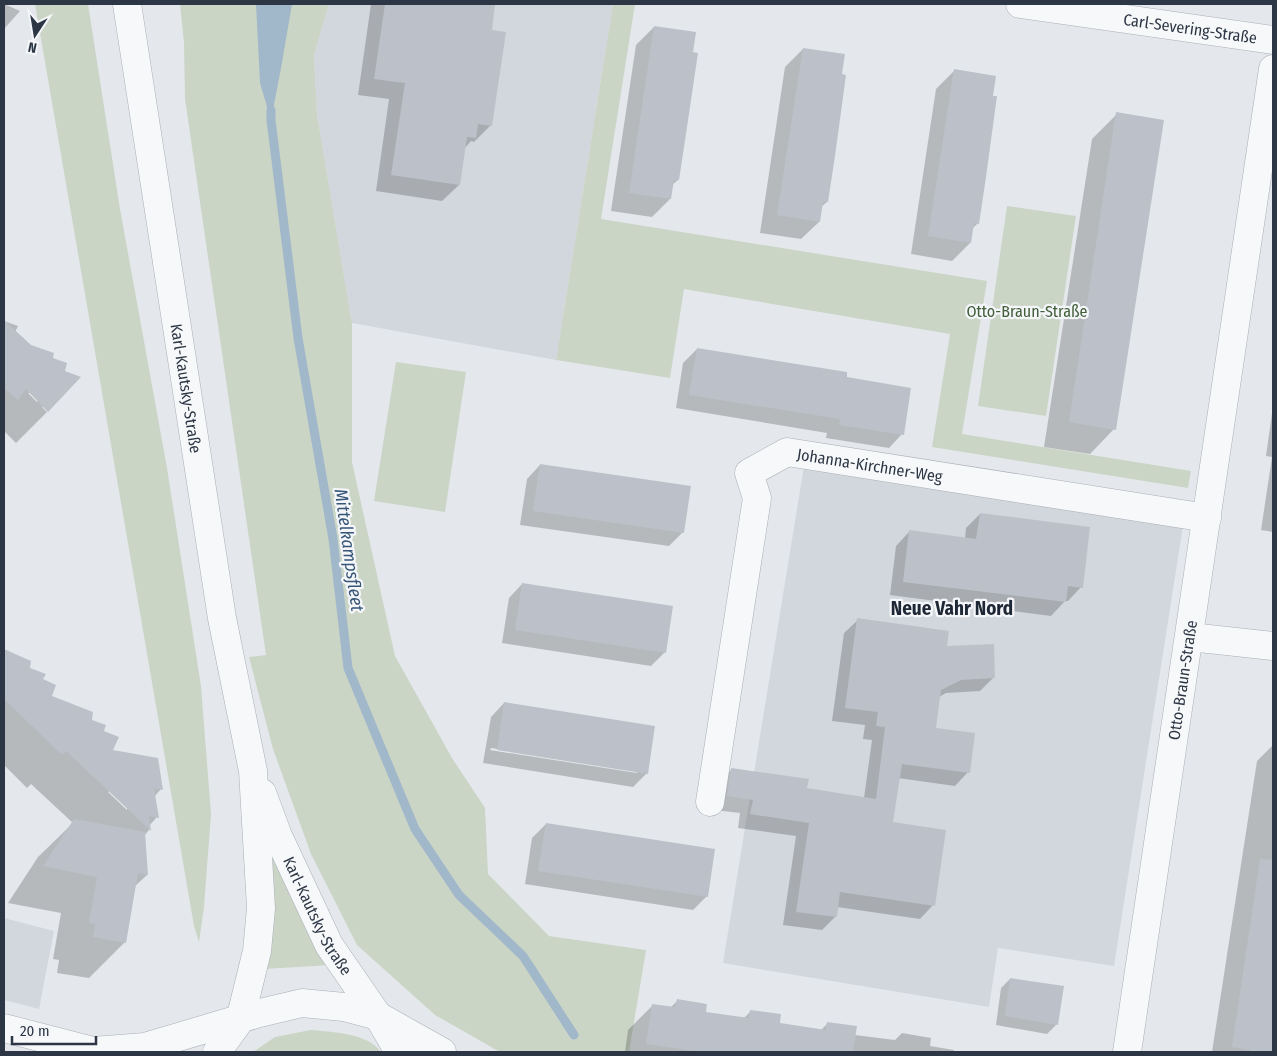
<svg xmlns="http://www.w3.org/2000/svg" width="1277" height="1056" font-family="'Fira Sans Condensed',sans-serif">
<rect width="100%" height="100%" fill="#e4e8ec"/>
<g fill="#d2d7dd">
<polygon points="329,4 613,4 556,360 352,323 317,114 314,55"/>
<polygon points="804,466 1183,526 1114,966 998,948 989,1007 723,963"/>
<polygon points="4,918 54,931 39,1009 4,1000"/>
</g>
<g fill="#cad5c6">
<polygon points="35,4 88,4 120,209 167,468 201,686 211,814 204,907 199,942 194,926"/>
<polygon points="180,4 329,4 314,55 317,114 352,323 352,462 395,656 452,758 485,808 488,874 549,936 646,950 629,1052 500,1052 435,1015 357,945 311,854 273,749 249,657 266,655 185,99 184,43"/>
<polygon points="613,4 635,4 601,219 987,281 962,434 1191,471 1188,488 932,447 950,334 684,289 670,378 556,360"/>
<polygon points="1007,206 1076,216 1046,416 978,406"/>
<polygon points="396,362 466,372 445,512 374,501"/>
<polygon points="270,845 286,886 330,965 264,969"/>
<path d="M311,1030C332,1032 368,1033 381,1052H253L275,1037Z"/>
</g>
<polygon fill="#a1b7ca" points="256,4 292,4 281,68 271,120 260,83"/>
<g fill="#0003" fill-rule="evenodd">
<polygon points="4,4 20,11 4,29"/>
<polygon points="371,4 494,4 491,31 491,125 474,142 471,141 464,149 459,185 442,201 376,191 389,99 358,95"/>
<polygon points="654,27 678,180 672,185 670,199 652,217 611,211 636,45"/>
<polygon points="803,49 827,202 821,207 819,222 801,239 760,233 785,67"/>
<polygon points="954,71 978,223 972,229 970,243 952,261 911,254 936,89"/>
<polygon points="1117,114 1114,429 1090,454 1044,447 1092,139"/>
<path d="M4,321L18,326L15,332L30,346L52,359L45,407H42L47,412L16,443L4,431ZM28,393H32L38,400L37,402Z"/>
<polygon points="697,349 845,378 902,434 889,448 826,438 827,433 676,408 683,363"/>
<polygon points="1273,406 1273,532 1261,530 1272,457 1266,456"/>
<polygon points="540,465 683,532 669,546 520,525 527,479"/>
<polygon points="980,514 1081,587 1068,601 1065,601 1051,616 890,595 896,546 909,532 965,539 966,528"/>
<polygon points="522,584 665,652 651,666 502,643 509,598"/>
<polygon points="858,620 946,647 994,677 980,691 946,693 939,697 935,729 968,772 955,786 898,778 891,823 933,905 920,919 837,907 835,917 822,930 783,925 796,836 738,828 740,813 714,810 718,783 732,769 806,789 864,798 872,740 863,739 865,725 832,721 844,633"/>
<path d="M4,651L30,662L28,669L41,680L50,696L91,720L102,731L111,751L161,789L154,797L157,817L149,826V830L144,836L147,875L134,887L125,942L89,978L57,973L59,960L53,959L61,913L8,903L38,857L73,823L31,784L27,788L4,765ZM110,791L127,807V810L108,792Z"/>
<path d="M504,703L647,773L633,787L483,763L491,717ZM491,748L637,771V773L490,750Z"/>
<polygon points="1273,745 1273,1052 1212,1052 1257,761"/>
<polygon points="546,824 707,896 693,910 525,884 532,838"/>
<polygon points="1010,979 1056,1025 1047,1034 996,1025 1001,988"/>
<polygon points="677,1001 705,1013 744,1018 751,1011 778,1024 821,1030 828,1023 855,1035 895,1040 902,1033 931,1038 930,1046 954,1050 953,1052 625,1052 628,1030 653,1005 670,1008"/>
</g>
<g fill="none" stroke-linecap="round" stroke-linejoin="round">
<polyline stroke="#a1b7ca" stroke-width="9" points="271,110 271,120 298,338 333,539 348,668 415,829 459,895 523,956 574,1035"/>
</g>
<g fill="#bcc1c9">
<polygon points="385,4 495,4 492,30 506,32 492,126 478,124 476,138 467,137 460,185 391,175 405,83 374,79"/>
<polygon points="654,26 696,32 693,52 698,53 686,134 679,180 674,180 671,199 629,193"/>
<polygon points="803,48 845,54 842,74 846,75 835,156 828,202 823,202 820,222 777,215"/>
<polygon points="954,69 996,76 993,96 997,96 986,177 979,224 974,223 971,243 928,236"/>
<polygon points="1116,112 1164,120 1116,430 1069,422"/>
<polygon points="4,320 31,345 54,353 53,358 67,363 65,371 81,377 48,412 26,389 18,400 4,388"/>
<polygon points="697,348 847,372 847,377 911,388 904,435 839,425 840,419 689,395"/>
<polygon points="540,464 691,486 684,533 533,511"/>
<polygon points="980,513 1090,527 1083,588 1068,586 1066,602 903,582 909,530 976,539"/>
<polygon points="522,583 673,606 666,653 515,630"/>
<polygon points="857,618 949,631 947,646 994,644 995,678 961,680 941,690 936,728 975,733 970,773 902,764 893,822 946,830 935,906 840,892 837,917 796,912 809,823 750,814 753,800 727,796 731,768 809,779 807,788 876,799 885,727 876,726 878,712 845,708"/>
<polygon points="4,649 31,661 30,668 46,674 43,679 56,685 52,696 93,712 92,720 106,725 104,731 119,737 113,750 158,758 163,790 154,788 159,818 149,816 151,831 66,751 62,755 4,699"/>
<polygon points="504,702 655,726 648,774 497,750"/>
<polygon points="74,819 145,832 148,875 138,873 126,943 93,937 95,924 89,923 97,877 43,866"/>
<polygon points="546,823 715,849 708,897 538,871"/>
<polygon points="1260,859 1273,860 1273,1052 1250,1052 1250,1050 1232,1047"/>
<polygon points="1010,978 1064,986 1058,1025 1005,1016"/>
<polygon points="677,999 707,1004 706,1012 749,1018 750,1010 781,1014 780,1023 826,1030 827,1022 857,1026 853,1052 702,1052 646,1044 652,1004 675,1007"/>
</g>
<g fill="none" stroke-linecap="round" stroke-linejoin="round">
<g stroke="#a9afb6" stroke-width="29">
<g id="minor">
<path id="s1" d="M127,4L222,618L253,771L261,908L257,951L240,1020L217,1052"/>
<path id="s2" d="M1020,4L1273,40"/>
<polyline points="1190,637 1273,646"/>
<path id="s3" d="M262,793L278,836L329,945L378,1016L399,1052"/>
<path id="s4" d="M710,802L757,498L749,473L787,452L1207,518"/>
<polyline points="4,1028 93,1051 145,1047 256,1014 302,1003 344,1007 378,1016 442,1052"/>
<path id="s5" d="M1127,1052L1273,69"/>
</g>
</g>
<use href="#minor" stroke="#f7f8fa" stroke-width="28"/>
</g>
<g text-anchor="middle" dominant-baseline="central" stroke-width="4.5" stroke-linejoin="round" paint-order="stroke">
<g font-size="16" fill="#2c3644" stroke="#f4f6f9">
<text stroke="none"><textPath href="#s2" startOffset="172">Carl-Severing-Straße</textPath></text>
<text stroke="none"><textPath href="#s1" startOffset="389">Karl-Kautsky-Straße</textPath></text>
<text stroke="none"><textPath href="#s4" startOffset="461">Johanna-Kirchner-Weg</textPath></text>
<text stroke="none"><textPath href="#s5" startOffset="376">Otto-Braun-Straße</textPath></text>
<text stroke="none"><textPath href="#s3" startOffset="135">Karl-Kautsky-Straße</textPath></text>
</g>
<g font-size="16" fill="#435f3a" stroke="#f4f6f9">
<text x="1027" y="311">Otto-Braun-Straße</text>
</g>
<g font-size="18" font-style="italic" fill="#375677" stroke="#f4f6f9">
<text transform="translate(349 550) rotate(82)">Mittelkampsfleet</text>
</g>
<g font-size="19" font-weight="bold" fill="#1e2735" stroke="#f4f6f9">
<text x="952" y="608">Neue Vahr Nord</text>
</g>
</g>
<rect width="1277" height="1056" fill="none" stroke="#2c3644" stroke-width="10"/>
<g transform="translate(35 35) rotate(192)" stroke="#f4f6f9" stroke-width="4" paint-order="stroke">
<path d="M0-4L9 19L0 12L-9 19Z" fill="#2c3644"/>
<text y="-8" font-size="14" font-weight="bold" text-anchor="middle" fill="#2c3644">N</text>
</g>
<path d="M12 1036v8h84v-8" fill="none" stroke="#2c3644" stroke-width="2.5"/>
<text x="20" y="1036" font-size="15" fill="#2c3644" stroke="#f4f6f9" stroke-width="4" paint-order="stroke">20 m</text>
</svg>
